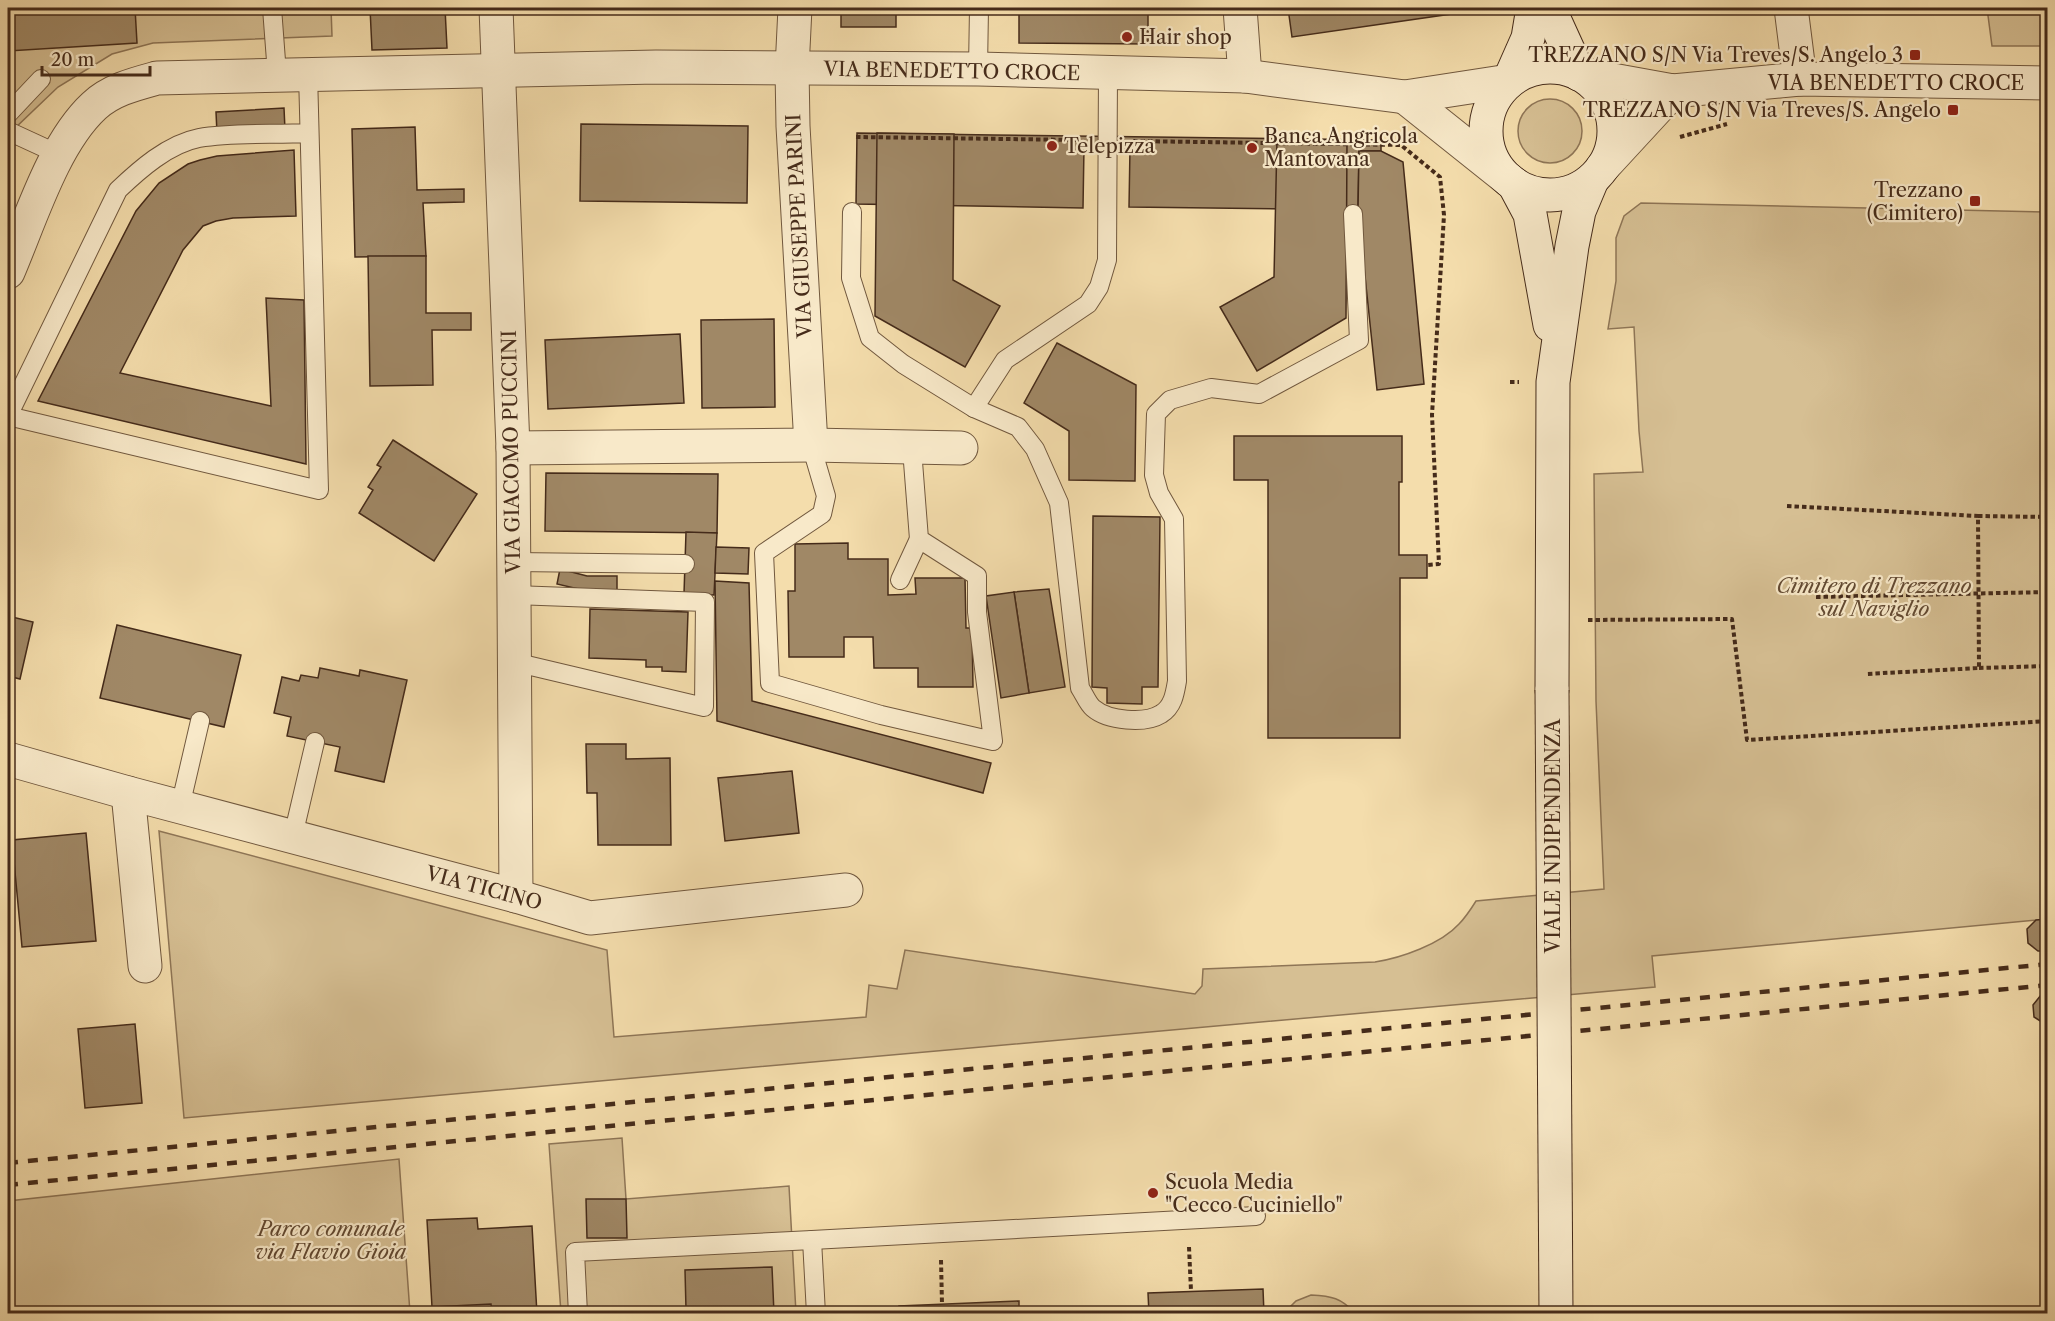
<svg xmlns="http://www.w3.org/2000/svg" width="2055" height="1321" font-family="'Libre Caslon Text',serif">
<rect width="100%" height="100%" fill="#f4ddac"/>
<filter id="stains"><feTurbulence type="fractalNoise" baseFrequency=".00333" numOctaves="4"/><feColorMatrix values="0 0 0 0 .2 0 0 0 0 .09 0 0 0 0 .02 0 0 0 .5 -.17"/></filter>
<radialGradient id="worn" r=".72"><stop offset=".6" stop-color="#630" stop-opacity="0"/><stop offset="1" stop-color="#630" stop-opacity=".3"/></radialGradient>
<g fill="#d6bf93" stroke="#8e7556" stroke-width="1.5">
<polygon points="8,8 331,8 332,36 153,43 112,54 58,87 11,132 8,140"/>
<polygon points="1987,8 2047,8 2047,46 1992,46"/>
<circle cx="1550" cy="131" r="32"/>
<path d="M1641,203L2047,212V919L1652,956L1655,987L184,1118L159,831L607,950L614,1037L866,1017L869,985L897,989L905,950L1195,994L1202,986L1203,969L1375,962C1401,958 1441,944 1459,924C1466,917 1471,909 1476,901L1604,889L1596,701L1594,474L1643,472L1639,431L1634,327L1608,329L1616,281V238L1624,216Z"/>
<polygon points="622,1138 626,1199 789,1186 796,1313 561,1313 549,1144"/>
<polygon points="399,1159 410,1313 8,1313 8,1201"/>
<path d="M1311,1295C1332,1296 1341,1298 1355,1313H1284L1296,1301Z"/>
</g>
<g fill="#a08866" stroke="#452b1a" stroke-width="1.5">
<polygon points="8,8 135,8 137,43 8,51"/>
<polygon points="370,8 445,8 447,48 372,50"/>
<rect x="841" y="8" width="55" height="19"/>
<polygon points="1019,8 1148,8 1148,44 1019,43"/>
<polygon points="1288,8 1479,8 1479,10 1292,37"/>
<polygon points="1589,8 1638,8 1590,14"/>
<polygon points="284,108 285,130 217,133 216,112"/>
<polygon points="581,124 748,126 747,203 580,201"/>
<polygon points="415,127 417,190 464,189 464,202 423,203 426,256 355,257 352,129"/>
<polygon points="857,133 994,135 1381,140 1381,151 1359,151 1358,210 1129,207 1130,148 1084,147 1083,208 856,204"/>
<polygon points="877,133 954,134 953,280 1000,306 965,367 875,316"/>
<polygon points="1277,139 1347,140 1346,318 1257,371 1220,307 1274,277"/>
<polygon points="294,150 296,216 233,218 216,221 203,226 183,250 120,373 271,406 266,298 304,300 306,464 38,401 136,211 159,183 188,164 200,160 217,156"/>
<polygon points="1359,151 1381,151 1403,162 1424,384 1377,390 1358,210"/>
<polygon points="368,256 426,256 426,313 471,313 471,330 432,330 433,385 370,386"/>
<polygon points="774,319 775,407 702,408 701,320"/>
<polygon points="680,334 684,403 548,409 545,340"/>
<polygon points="1057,343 1136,385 1135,481 1069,480 1069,431 1024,403"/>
<polygon points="1234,436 1402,436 1402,482 1399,482 1399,555 1427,555 1427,578 1400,578 1400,738 1268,738 1268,480 1234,480"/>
<polygon points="393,440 477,494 434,561 359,513 373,490 368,487 381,467 377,465"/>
<polygon points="546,473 718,474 717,533 545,531"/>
<polygon points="1093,516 1160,517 1158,687 1142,687 1142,704 1107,703 1107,688 1092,687"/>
<polygon points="686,532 717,533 714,595 684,594"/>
<polygon points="848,543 848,559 888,559 888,595 916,594 915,578 965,578 966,628 972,628 973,687 918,687 918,668 874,668 873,637 844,637 844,657 789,657 788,591 795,591 795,544"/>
<polygon points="716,547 749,548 748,574 715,573"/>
<polygon points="560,569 587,576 617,576 617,592 587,591 557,584"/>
<polygon points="715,581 749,583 752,701 991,763 983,793 717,721"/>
<polygon points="1049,589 1065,687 1029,693 1014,592"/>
<polygon points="1014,592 1029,693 1001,698 986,596"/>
<polygon points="590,609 688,612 686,672 662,671 662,667 646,667 646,660 589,658"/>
<polygon points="8,616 33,622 20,679 8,676"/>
<polygon points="117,625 241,655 224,727 100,698"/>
<polygon points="320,668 359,676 360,670 407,680 384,782 335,771 340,747 287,736 291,717 274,713 282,677 299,681 301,675 318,678"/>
<polygon points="586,744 626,744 626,759 670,758 671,845 598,845 597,793 587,793"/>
<polygon points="792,771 799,833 725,841 718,778"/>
<polygon points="86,833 96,941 22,947 12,840"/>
<polygon points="2048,919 2048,951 2038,951 2028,943 2027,929 2036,920"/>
<polygon points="2041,995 2048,995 2048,1026 2034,1017 2033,1005"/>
<polygon points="135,1024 142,1103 85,1108 78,1029"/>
<polygon points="586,1199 626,1199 627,1238 587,1238"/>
<polygon points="477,1218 478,1229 532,1226 537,1314 492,1314 491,1304 432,1307 427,1220"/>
<polygon points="772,1267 774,1314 590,1314 590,1312 686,1309 685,1270"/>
<polygon points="1263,1289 1264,1314 1149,1314 1148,1293"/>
<polygon points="1019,1301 1019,1314 899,1314 899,1306"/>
</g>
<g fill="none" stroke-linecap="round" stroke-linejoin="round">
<g stroke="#71583e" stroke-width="20">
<g id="lane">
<polyline points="272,8 277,74"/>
<polyline points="978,69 979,8"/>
<path d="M308,73L319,490L8,416L118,190C139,170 168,144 199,138C234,132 273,135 309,133"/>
<path d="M1108,73L1107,260L1099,287L1088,304L1005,360L974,408L1018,427L1035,449L1059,503L1080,688C1084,694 1088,704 1093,708C1108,721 1145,724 1161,714C1173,707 1175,693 1177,681L1174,519L1159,493L1154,475L1156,414L1170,400L1211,388L1259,394L1359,340L1353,214"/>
<polyline points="8,114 41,79"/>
<polyline points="8,131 58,154"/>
<polyline points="852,212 851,278 870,338 903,364 974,408"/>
<polyline points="811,445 826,496 822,514 764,553 770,683 881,715 993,741 977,612 977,576 919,539 912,449"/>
<polyline points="514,562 685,564"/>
<polyline points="900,580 919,539"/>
<polyline points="514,595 705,602 704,707 514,662"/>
<polyline points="180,807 200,721"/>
<polyline points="293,836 315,742"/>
<polyline points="812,1240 1256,1216"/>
<polyline points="578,1314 575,1252 812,1240 816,1314"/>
</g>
</g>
<g stroke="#71583e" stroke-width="35">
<g id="street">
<polyline points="496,8 513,448 516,896"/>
<polyline points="1240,8 1245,76"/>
<polyline points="1791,8 1800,79"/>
<polyline points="1579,74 1673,91 1800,79 2048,83"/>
<polyline points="1405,97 1514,184"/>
<polyline points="1602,168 1673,91"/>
<path d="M8,272C30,221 53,144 94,106C111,90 135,84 157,78L656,67L978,69L1245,76L1405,97L1509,81"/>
<polyline points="811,445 961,448"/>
<polyline points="513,448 811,445 793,126 792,69 795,8"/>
<polyline points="8,759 128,793 516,896 590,918 846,890"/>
<polyline points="128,793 145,966"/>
</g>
</g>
<g stroke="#452b1a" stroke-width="35">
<g id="secondary">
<polyline points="1549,8 1579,74"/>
<circle cx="1550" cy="131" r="64"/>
<polyline points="1509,81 1528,38 1533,8"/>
<polyline points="1514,184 1530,214 1550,325"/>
<polyline points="1552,690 1553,382 1572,246 1579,211 1592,180"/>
</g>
</g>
<g stroke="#452b1a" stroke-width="4" stroke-dasharray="4.5 3" stroke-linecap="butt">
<polyline points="856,137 1081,140"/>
<polyline points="1680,137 1727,124"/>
<polyline points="1133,141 1401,145 1440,177 1444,215 1432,415 1439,564 1427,565"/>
<polyline points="1510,382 1519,382"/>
<polyline points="1787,506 1978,516 1979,668 1866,674"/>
<polyline points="1978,516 2048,517"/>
<polyline points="1816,597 2048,592"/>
<polyline points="1588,620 1732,619 1747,740 2048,721"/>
<polyline points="1979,668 2048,666"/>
<polyline points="1189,1247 1191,1291"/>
<polyline points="941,1260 942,1304"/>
</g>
<use href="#lane" stroke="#f8e9c9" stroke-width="18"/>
<use href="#street" stroke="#f8e9c9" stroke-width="33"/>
<use href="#secondary" stroke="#f8e9c9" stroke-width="33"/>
<g stroke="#452b1a" stroke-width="4.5" stroke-dasharray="10 10" stroke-linecap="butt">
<polyline points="8,1163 2048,964"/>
<polyline points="8,1185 2048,985"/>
</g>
<g stroke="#452b1a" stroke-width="35" stroke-linecap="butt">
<polyline id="secondary-bridge" points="1552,690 1556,1314"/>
</g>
<use href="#secondary-bridge" stroke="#f8e9c9" stroke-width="33"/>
</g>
<g fill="#8f2418" stroke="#f8e9c9" stroke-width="2">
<circle cx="1127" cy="37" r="6"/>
<rect x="1909" y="49" width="12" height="12" rx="3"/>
<rect x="1947" y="104" width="12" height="12" rx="3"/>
<circle cx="1052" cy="146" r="6"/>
<circle cx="1252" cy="148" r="6"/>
<rect x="1969" y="195" width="12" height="12" rx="3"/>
<circle cx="1153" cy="1193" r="6"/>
</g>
<g text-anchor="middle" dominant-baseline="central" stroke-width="4.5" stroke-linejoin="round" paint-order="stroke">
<g font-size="20" fill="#452b1a" stroke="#f8e9c9" text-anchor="start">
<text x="1139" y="37">Hair shop</text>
<text x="1903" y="55" text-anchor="end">TREZZANO S/N Via Treves/S. Angelo 3</text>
<text x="1941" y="110" text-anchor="end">TREZZANO S/N Via Treves/S. Angelo</text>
<text x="1264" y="136">Banca Angricola<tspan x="1264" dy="23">Mantovana</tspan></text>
<text x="1064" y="146">Telepizza</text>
<text x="1963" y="190" text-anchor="end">Trezzano<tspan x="1963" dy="23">(Cimitero)</tspan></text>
<text x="1165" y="1182">Scuola Media<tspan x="1165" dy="23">"Cecco Cuciniello"</tspan></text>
</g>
<g font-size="20" fill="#452b1a" stroke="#f8e9c9">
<text transform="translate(952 71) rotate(1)">VIA BENEDETTO CROCE</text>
<text x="1896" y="83">VIA BENEDETTO CROCE</text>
<text transform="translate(799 226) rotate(-93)">VIA GIUSEPPE PARINI</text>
<text transform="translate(511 452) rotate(-91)">VIA GIACOMO PUCCINI</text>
<text transform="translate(1553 836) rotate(-90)">VIALE INDIPENDENZA</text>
<text transform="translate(484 888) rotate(15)">VIA TICINO</text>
</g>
<g font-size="20" font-style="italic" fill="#624932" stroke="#f8e9c9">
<text x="1874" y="586">Cimitero di Trezzano<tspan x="1874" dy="23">sul Naviglio</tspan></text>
<text x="331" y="1229">Parco comunale<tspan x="331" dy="23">via Flavio Gioia</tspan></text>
</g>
</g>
<rect width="2055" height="1321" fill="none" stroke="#f4ddac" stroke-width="30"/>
<rect x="9" y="9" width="2037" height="1303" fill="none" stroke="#452b1a" stroke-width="3"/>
<rect x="15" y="15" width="2025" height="1291" fill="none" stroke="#452b1a" stroke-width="1.5"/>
<path d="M42 66v9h108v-9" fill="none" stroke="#452b1a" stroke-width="3"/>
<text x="51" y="66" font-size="18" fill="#452b1a" stroke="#f8e9c9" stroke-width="4.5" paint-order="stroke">20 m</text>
<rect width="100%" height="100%" filter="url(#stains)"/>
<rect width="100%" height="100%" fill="url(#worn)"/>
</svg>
